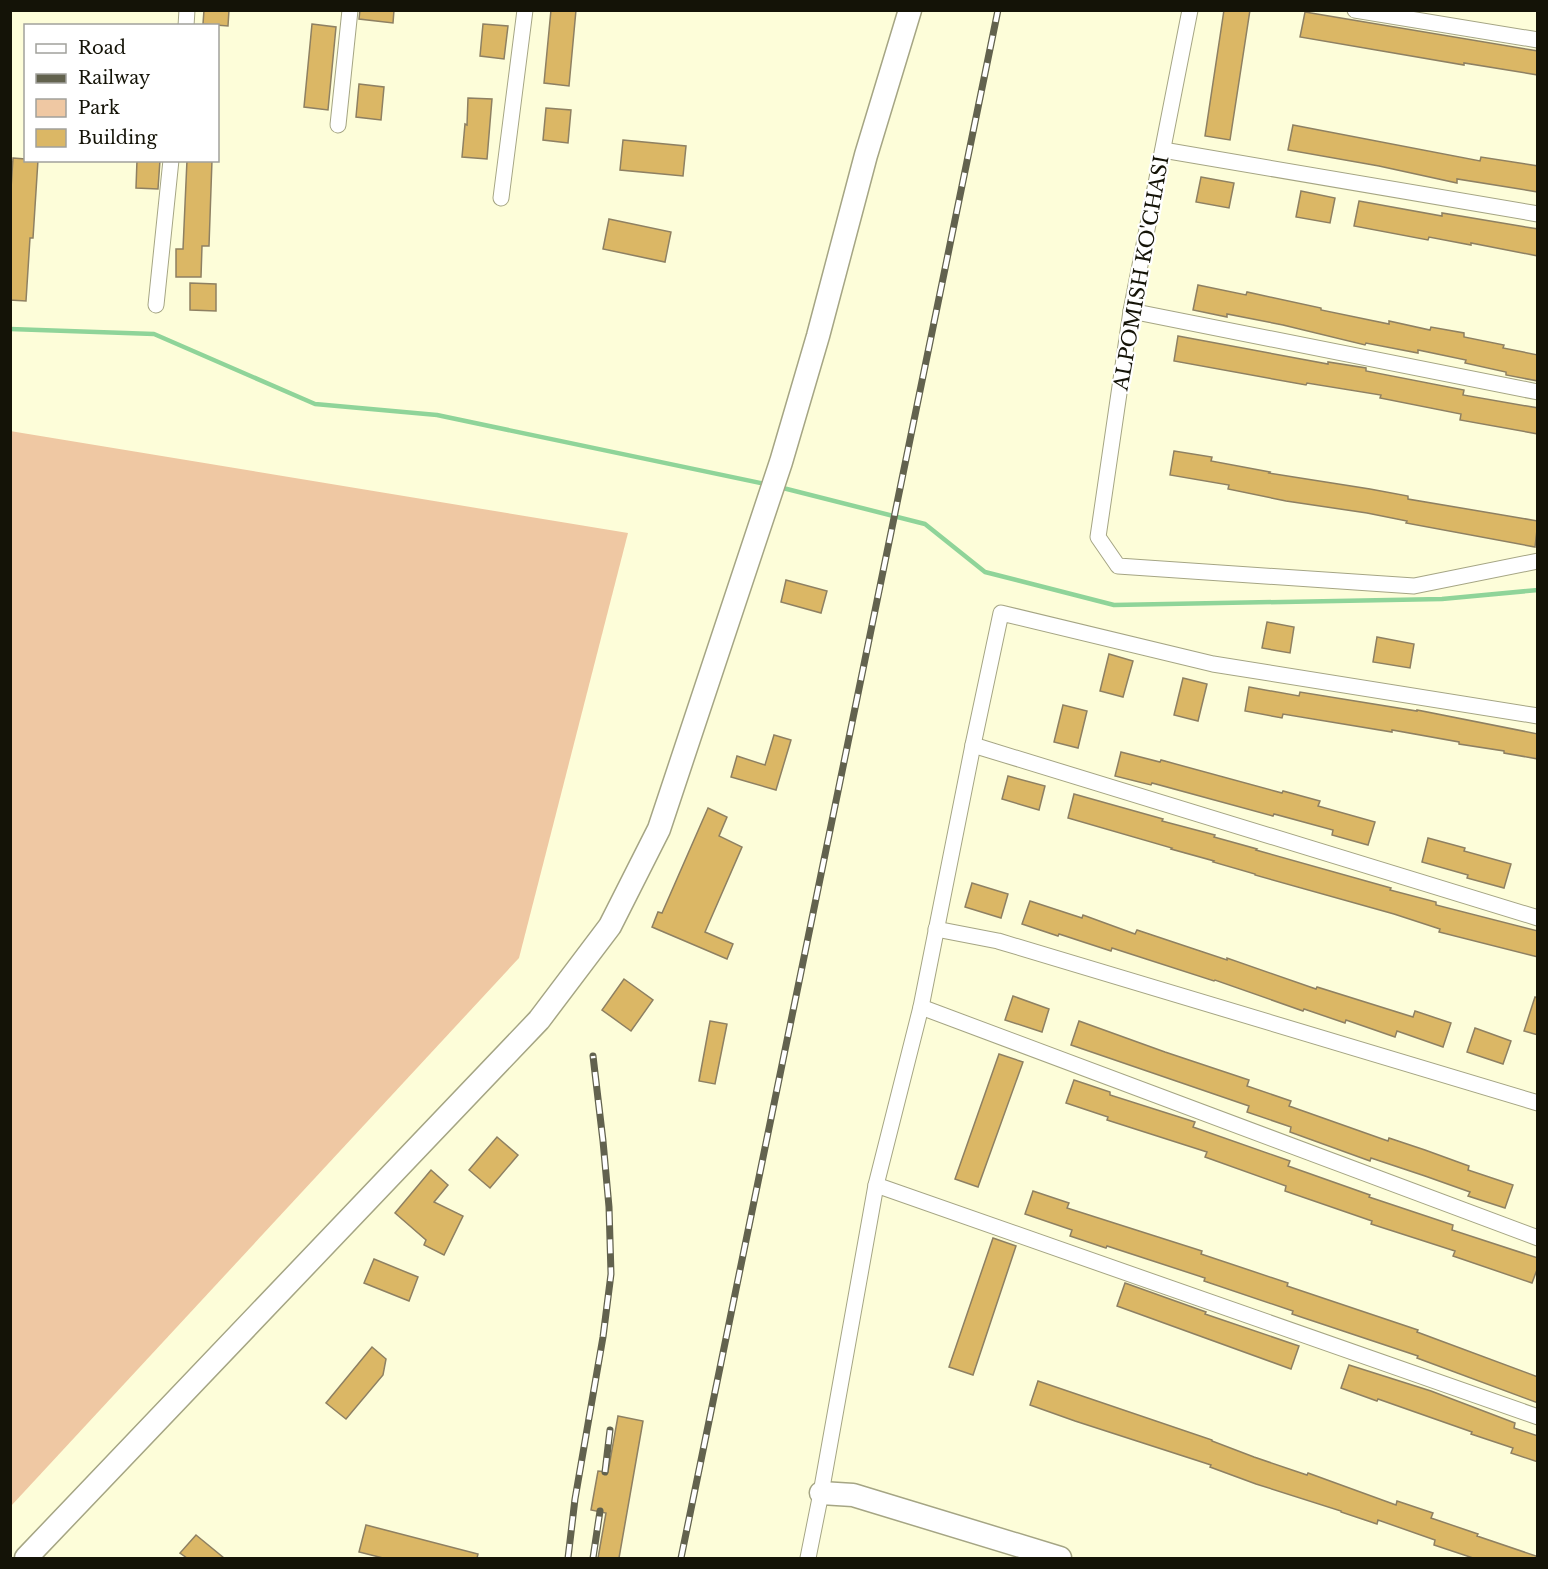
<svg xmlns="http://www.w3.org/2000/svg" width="1548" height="1569" font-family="'Libre Baskerville',serif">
<rect width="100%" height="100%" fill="#fdfdd9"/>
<polygon fill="#efc8a3" points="10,431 628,533 519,958 11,1506"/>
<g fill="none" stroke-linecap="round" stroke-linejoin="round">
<g stroke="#8fd499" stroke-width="4.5">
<polyline points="10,329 154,334 315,404 437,415 765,484"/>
<polyline points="779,487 925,524 985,572 1114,605 1442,599 1538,590"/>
</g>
</g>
<g fill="#dbb765" stroke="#8e8062" stroke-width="1.5">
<polygon points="204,10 229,10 228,26 203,24"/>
<polygon points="360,10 394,10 393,23 359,19"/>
<polygon points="551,10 576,10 569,86 544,83"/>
<polygon points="1224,10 1250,10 1230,140 1205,136"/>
<polygon points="1305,12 1538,51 1538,75 1464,63 1464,65 1300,37"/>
<polygon points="312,24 336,27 328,110 304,107"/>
<polygon points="483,24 508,26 504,59 480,56"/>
<polygon points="359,84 384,87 381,120 356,117"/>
<polygon points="468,98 492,99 487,159 462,157 465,124 467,125"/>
<polygon points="546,108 571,110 568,143 543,140"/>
<polygon points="1293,125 1480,161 1481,157 1538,166 1538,192 1457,179 1457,183 1379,166 1288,150"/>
<polygon points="623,140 686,146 683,176 620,170"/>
<polygon points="13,158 38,160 33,238 30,238 26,301 10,300 10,204"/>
<polygon points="137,160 160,160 158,189 136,188"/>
<polygon points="187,160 212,160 209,246 202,246 201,277 176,277 176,249 183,249"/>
<polygon points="1201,177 1234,183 1229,208 1196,202"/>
<polygon points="1301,191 1335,198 1330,223 1296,217"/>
<polygon points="1359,201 1442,216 1442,213 1538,229 1538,256 1471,243 1471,245 1429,237 1428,240 1354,226"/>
<polygon points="609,219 671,232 665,262 603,249"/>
<polygon points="190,283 216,284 216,311 190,310"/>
<polygon points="1198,285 1246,295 1247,292 1321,308 1321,310 1389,324 1389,321 1430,330 1431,327 1464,333 1464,337 1504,345 1503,348 1538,355 1538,381 1506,375 1506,372 1465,363 1466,360 1418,350 1418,353 1366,343 1365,345 1283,325 1227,314 1227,317 1193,310"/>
<polygon points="1178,336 1328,364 1328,362 1366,368 1366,371 1464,390 1463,395 1538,408 1538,434 1460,420 1461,414 1380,398 1381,395 1307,383 1306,385 1174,361"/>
<polygon points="1174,451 1212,457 1211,461 1270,472 1269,473 1370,489 1408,496 1408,499 1538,521 1535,547 1406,523 1407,521 1367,513 1286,501 1228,489 1229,485 1170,475"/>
<polygon points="786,580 827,591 821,613 781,602"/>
<polygon points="1267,622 1294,627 1290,653 1262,648"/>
<polygon points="1377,637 1414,644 1410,668 1373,662"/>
<polygon points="1109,654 1133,661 1123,697 1100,691"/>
<polygon points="1183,678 1207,684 1198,721 1174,715"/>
<polygon points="1249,687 1299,696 1300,692 1417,711 1417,710 1538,734 1538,759 1504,753 1504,751 1459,744 1459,742 1392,730 1392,732 1283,714 1282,718 1245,711"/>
<polygon points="1063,705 1087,711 1078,748 1054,742"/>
<polygon points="774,735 791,740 776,790 731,777 737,756 765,765"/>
<polygon points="1121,752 1160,762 1161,760 1282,793 1283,791 1320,801 1318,806 1375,822 1368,845 1332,835 1333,830 1274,814 1273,816 1152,783 1151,785 1115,776"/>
<polygon points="1008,776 1045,786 1039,810 1002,799"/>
<polygon points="1074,794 1163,819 1162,821 1215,835 1214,837 1257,849 1256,850 1391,888 1390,890 1436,902 1436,905 1538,931 1538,957 1439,932 1440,929 1394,914 1255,875 1255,874 1213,862 1214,861 1171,849 1172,848 1068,818"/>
<polygon points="708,808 727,817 719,836 742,847 705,932 733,944 727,959 652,927 658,912 662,913"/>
<polygon points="1428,838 1465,848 1464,851 1511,864 1504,888 1467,878 1468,875 1422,862"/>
<polygon points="972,883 1008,894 1001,918 965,907"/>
<polygon points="1030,901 1082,918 1083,915 1135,934 1137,930 1227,960 1227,958 1316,989 1317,987 1413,1017 1415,1011 1451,1023 1443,1047 1397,1031 1395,1037 1346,1020 1345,1023 1304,1009 1303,1011 1215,980 1214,981 1112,948 1111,951 1059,934 1058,936 1022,924"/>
<polygon points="624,979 653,1000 631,1031 602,1010"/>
<polygon points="1013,996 1049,1009 1042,1032 1005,1020"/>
<polygon points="1535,997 1538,998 1538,1035 1524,1031"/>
<polygon points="710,1021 727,1024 715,1084 699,1081"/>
<polygon points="1079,1021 1165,1052 1249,1080 1247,1086 1291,1101 1289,1106 1388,1141 1389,1138 1425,1150 1469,1166 1468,1170 1513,1185 1505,1208 1468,1196 1470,1192 1425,1176 1371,1158 1370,1161 1290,1132 1291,1127 1247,1112 1249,1106 1071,1045"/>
<polygon points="1475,1028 1511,1041 1503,1064 1467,1052"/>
<polygon points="999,1054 1023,1062 978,1187 955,1179"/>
<polygon points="1074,1080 1110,1092 1110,1095 1195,1122 1193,1127 1290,1161 1288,1166 1370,1195 1369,1197 1453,1225 1452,1230 1538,1258 1538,1267 1532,1283 1453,1256 1455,1251 1371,1224 1372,1221 1285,1191 1286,1186 1205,1157 1207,1152 1107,1120 1108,1117 1066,1103"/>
<polygon points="497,1137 518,1155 490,1188 469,1170"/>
<polygon points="431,1170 448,1185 434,1202 463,1216 444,1255 424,1245 426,1240 395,1213"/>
<polygon points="1033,1191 1069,1203 1067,1208 1202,1251 1201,1254 1288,1283 1287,1286 1418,1330 1417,1332 1538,1377 1538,1403 1417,1358 1418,1356 1292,1314 1293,1311 1204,1281 1205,1278 1107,1246 1106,1248 1070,1236 1072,1230 1025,1214"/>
<polygon points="993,1238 1016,1246 973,1375 949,1367"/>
<polygon points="374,1259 418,1277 409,1301 364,1283"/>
<polygon points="1125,1283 1206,1312 1205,1314 1299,1346 1291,1369 1117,1306"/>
<polygon points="372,1347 386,1359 383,1375 346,1419 326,1403"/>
<polygon points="1349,1365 1431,1391 1515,1423 1514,1428 1538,1436 1538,1462 1511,1453 1513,1448 1471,1434 1472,1432 1378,1399 1377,1401 1341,1388"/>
<polygon points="1038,1381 1212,1440 1212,1441 1254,1457 1307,1475 1308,1473 1396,1505 1397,1501 1433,1513 1431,1518 1478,1534 1477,1536 1536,1556 1536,1558 1473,1558 1434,1545 1435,1540 1378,1520 1377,1524 1341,1512 1341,1511 1256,1484 1210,1467 1211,1465 1075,1421 1030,1405"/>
<polygon points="618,1416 643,1421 619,1558 598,1558 606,1513 591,1510 598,1471 608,1472"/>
<polygon points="366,1525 478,1554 477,1558 383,1558 359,1552"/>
<polygon points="196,1535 224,1558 187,1558 180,1553"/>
</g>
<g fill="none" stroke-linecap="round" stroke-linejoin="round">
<g stroke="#a5a584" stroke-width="17">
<g id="street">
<polyline points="1190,10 1131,311 1098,537 1118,566 1414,586 1538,561"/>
<polyline points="1355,10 1538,40"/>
<polyline points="186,26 187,10"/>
<polyline points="338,125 350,10"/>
<polyline points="1163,150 1538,214"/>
<polyline points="501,198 525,10"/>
<polyline points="156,305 171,160"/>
<polyline points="1131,311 1538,392"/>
<polyline points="973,745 1538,918"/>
<polyline points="936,929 998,941 1538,1103"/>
<polyline points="921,1007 1538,1238"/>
<polyline points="876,1185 1538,1417"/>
<polyline points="808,1558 821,1493 876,1185 921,1007 973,745 1001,613 1213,664 1538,716"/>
</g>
</g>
<g stroke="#a5a584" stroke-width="25">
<g id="secondary">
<polyline points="821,1493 853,1495 1060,1558"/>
<polyline points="26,1558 539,1020 610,926 659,829 781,462 818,336 866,155 910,10"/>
</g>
</g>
<use href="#street" stroke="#fff" stroke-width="15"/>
<use href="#secondary" stroke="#fff" stroke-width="22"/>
<g stroke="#62624e" stroke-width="7">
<g id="rail">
<polyline points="605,1472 610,1430"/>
<polyline points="568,1558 575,1499 603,1337 611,1274 609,1207 603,1141 593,1056"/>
<polyline points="593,1558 600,1511"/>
<polyline points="681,1558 998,10"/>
</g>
</g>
<use href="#rail" stroke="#fff" stroke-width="4.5" stroke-dasharray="14" stroke-linecap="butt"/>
</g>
<g text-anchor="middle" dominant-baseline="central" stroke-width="4.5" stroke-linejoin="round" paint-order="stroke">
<g font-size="20" fill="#141307" stroke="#fff">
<text transform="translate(1141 273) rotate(-80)">ALPOMISH KO'CHASI</text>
</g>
</g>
<rect width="1548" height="1569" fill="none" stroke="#141307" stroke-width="24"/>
<rect x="24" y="24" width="195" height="138" fill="#ffffff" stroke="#a1a19c" stroke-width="1.5"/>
<rect x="36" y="44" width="30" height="9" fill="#ffffff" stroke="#a1a19c" stroke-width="1.5"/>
<text x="78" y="54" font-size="18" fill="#141307">Road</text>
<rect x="36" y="74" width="30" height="9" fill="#62624e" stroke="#a1a19c" stroke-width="1.5"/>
<text x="78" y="84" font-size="18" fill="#141307">Railway</text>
<rect x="36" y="99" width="30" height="18" fill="#efc8a3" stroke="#a1a19c" stroke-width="1.5"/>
<text x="78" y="114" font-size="18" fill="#141307">Park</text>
<rect x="36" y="129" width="30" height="18" fill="#dbb765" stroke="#a1a19c" stroke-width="1.5"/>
<text x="78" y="144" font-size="18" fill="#141307">Building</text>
</svg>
